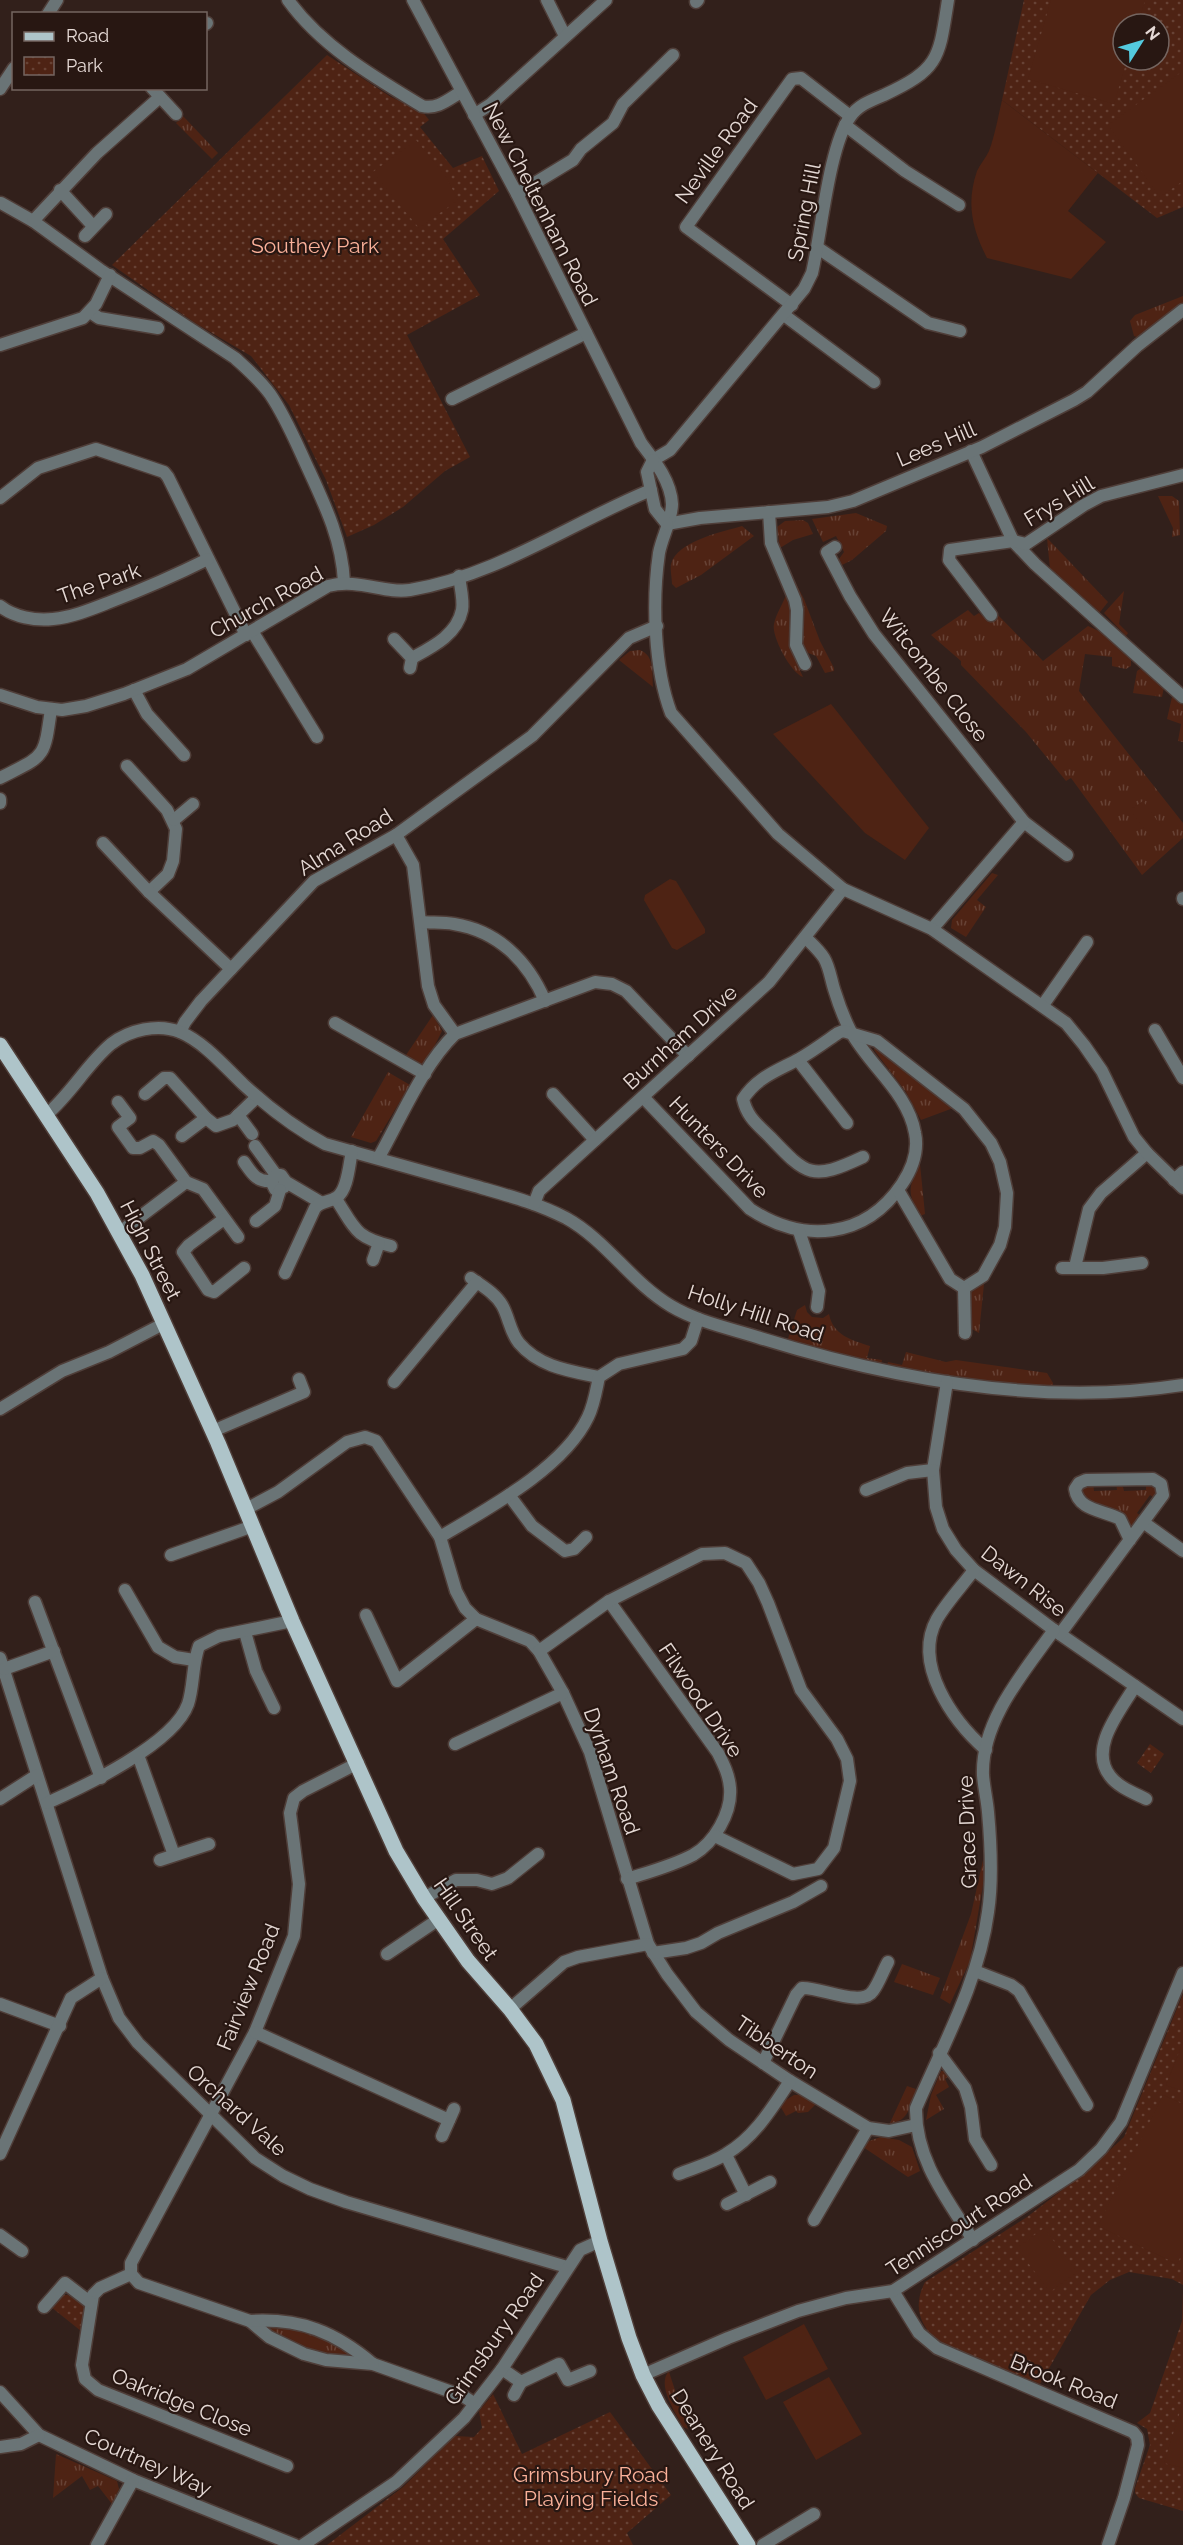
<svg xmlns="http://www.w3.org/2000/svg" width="1183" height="2545" font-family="Raleway,sans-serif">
<defs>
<pattern id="grass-tufts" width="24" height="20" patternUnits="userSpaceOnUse" patternTransform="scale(1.5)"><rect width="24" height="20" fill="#4e2314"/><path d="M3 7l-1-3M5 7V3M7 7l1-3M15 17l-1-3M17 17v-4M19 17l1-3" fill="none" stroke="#674235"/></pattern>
<pattern id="park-dots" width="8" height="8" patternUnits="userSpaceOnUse" patternTransform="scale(1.5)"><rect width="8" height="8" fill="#4e2314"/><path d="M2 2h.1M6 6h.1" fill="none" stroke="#674235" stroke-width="1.8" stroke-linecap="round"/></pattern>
</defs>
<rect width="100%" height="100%" fill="#32201b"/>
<g fill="url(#grass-tufts)">
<polygon points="183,116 218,153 212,159 176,123"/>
<polygon points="1183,296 1183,303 1140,338 1134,336 1130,321 1135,315"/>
<polygon points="1158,496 1172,496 1179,501 1180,535 1172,537 1173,528"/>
<polygon points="856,513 887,526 886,531 852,560 842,565 839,559 844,552 836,536 823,542 812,519"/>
<polygon points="803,520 808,523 813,534 793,540 780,548 777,527 785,521"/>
<path d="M742,526L754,536L701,575L676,588L672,584C672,578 670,570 671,564C677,541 722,532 742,526Z"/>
<polygon points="1047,538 1108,602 1100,612 1096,612 1050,569"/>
<polygon points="787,569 790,572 804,599 820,641 834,668 834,671 825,673 816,656 803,651"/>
<polygon points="1124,591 1119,624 1128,633 1126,636 1104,613"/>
<path d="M787,592C799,619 788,646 803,677C791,673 771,636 774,624C776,613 784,603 787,592Z"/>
<polygon points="968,610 974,616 979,613 986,619 996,613 1043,661 1088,626 1101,632 1131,658 1131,666 1126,669 1112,666 1112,657 1085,654 1079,691 1183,823 1183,838 1142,875 1071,778 1066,781 1026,732 961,665 961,661 931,635"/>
<path d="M640,650C655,656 652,673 653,687L619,660L630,651Z"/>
<polygon points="1140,669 1147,671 1164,687 1162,697 1133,693 1137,671"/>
<polygon points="1172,697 1183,705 1183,742 1178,741 1181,724 1167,719"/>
<polygon points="992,873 998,875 977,900 986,907 966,937 951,928 952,920"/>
<polygon points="433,1015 442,1031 426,1063 420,1065 404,1058"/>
<polygon points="875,1046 956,1107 921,1120 906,1092 874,1050"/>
<polygon points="388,1072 410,1085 376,1141 371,1143 351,1137"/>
<path d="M920,1164L925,1214L920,1216C907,1191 908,1189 920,1164Z"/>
<polygon points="982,1281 984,1284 979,1333 970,1328 969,1295"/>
<path d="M805,1305L807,1312L812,1317L823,1318L829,1314C833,1335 851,1340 870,1346L867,1358L882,1360L881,1365L787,1342L797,1310Z"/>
<polygon points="906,1352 946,1362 956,1360 1047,1373 1053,1383 1053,1388 939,1376 887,1366 888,1362 902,1365"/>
<polygon points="1093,1483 1094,1491 1117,1490 1116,1483 1122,1483 1124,1491 1146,1490 1146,1483 1159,1487 1156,1499 1150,1495 1137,1513 1142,1517 1132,1526 1086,1500 1081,1492 1084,1486"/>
<polygon points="983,1860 985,1873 970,1961 950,2004 940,1998 971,1914"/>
<polygon points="902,1964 940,1978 933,1995 894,1982"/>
<polygon points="941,2071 947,2071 952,2074 945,2079 949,2087 936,2095 944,2109 926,2120 931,2095"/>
<path d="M907,2086L916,2089C912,2103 908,2123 890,2123Z"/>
<polygon points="794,2095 800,2095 816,2104 808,2112 798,2113 796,2111 786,2116 779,2104"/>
<polygon points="881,2137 899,2140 912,2147 920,2171 908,2177 863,2147 866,2142"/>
<path d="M275,2326C303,2328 326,2337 350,2354L349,2356L343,2358L304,2349L272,2332L270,2329Z"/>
<path d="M669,2371L670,2375L688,2429L683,2427C676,2413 656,2385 669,2371Z"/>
<polygon points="56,2454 117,2481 119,2489 112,2504 98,2486 90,2490 82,2476 53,2498"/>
</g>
<g fill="url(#park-dots)" fill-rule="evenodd">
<path d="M1024,0H1183V207L1157,218L1002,100ZM1123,24H1159V60H1123Z"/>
<polygon points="327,55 391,97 422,111 429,120 420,127 453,168 482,156 499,191 443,239 480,295 407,335 470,457 445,471 403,507 374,525 347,537 326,480 289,405 251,356 195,323 112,265"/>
<polygon points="1150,1744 1164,1754 1151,1773 1137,1763"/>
<path d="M1183,1994V2285L1172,2279L1129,2272L1110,2280L1091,2295L1040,2384L936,2341C919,2322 913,2306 925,2282L1027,2217L1088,2170L1124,2137Z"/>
<polygon points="1183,2290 1183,2511 1139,2498 1135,2493 1135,2488 1150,2445 1147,2429 1137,2423 1150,2413 1182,2321"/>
<polygon points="60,2295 68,2295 84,2306 81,2331 51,2307"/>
<polygon points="493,2394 522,2454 610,2412 671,2495 627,2533 633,2545 327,2545 403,2487 455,2436 474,2437 482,2428 479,2411"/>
</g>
<g fill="#4e2314">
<polygon points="1051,0 1145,0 1138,24 1123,24 1123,60 1127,60 1114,104 1028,79"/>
<polygon points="1183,71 1183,181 1160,197 1108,125"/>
<path d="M1002,100L1098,173L1068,211L1106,242L1071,279L987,258C972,229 966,203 977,171C980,164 986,158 989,151C995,135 998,117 1002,100Z"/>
<polygon points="416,140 446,177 458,200 419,228 373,172"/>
<polygon points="831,704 929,828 905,860 865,833 773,734"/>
<polygon points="1143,801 1162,827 1150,836 1130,810"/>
<polygon points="670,879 676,881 705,929 705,933 677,950 672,948 644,900 645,895"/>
<polygon points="1183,2042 1183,2091 1166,2085"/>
<polygon points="1163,2095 1183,2104 1183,2252 1177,2264 1098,2226"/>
<polygon points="1044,2228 1077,2272 1050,2292 1017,2248"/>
<polygon points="804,2324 828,2369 766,2400 743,2357"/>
<polygon points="829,2377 862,2434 816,2460 783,2402"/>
<polygon points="1183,2402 1183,2468 1164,2463"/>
</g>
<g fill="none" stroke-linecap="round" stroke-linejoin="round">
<g stroke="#4f3e39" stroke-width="15">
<g id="minor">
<polyline points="547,0 565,36"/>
<polyline points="696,2 698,0"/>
<polyline points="48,14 57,0"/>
<polyline points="206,24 207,23"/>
<polyline points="152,88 176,114"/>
<polyline points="0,89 14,68"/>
<polyline points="474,115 491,104 606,0"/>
<polyline points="845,125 905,171 959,205"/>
<polyline points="60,190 93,226"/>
<polyline points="517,194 573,160 581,149 613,123 623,104 673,55"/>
<path d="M1,203L33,221L102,271L235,358C247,369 260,380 270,394C285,416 295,440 306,464C324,503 342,539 344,582"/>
<polyline points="33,221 97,153 160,97"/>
<polyline points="85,236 106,214"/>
<polyline points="818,248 928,323 960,331"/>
<polyline points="792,305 686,227 792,79 801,78 850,116"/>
<polyline points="90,312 99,318 158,328"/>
<polyline points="784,315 874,382"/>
<polyline points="0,345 83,318 96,304 110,275"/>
<polyline points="452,399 586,333"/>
<polyline points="971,451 1013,541 1035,564 1183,697"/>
<path d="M653,460L670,450L804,289L812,273C821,235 829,146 850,117C858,105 872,100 884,95C940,69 939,58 948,0"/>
<polyline points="0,498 38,468 96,449 164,472 168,477 246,635"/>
<polyline points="769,512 771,543 795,600 797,610 796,645 805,664"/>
<polyline points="667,524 700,518 828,507 853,501 982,447 1074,400 1087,392 1137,346 1183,310"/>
<polyline points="835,547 827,552 850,596 874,634 1024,822 1067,855"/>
<path d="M0,606C14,617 35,621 53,619C73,617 92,609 110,602C144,589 176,575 208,559"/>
<polyline points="991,615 949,560 950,550 1013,541 1026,544 1084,505 1101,496 1183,475"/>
<polyline points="252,631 317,737"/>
<polyline points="394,639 412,658 410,668"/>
<path d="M412,658C432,647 457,635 462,610C464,600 460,586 459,576"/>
<polyline points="134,690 147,714 184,755"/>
<path d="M0,695L37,707L62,710L86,706L124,694L187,669L328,586C359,578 384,594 410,590C496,576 571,523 651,490"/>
<polyline points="127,766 167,810 176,829 173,861 168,874 149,892"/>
<path d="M0,778C45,755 44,760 51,709"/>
<polyline points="0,799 0,803"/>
<polyline points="174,820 193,804"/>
<polyline points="396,835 413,865 428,986 434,1005 455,1034"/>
<polyline points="103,843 149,892 231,969"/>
<polyline points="1183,898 1183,899"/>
<path d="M421,922C432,923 443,922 454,924C498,931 528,961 545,1001"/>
<polyline points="932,929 1024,822"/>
<polyline points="1043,1005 1087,942"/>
<polyline points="335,1023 425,1074"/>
<polyline points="1155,1030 1183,1078"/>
<polyline points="180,1032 185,1022 201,1001 314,881 396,835 532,736 629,638 657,626"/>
<polyline points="798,1060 847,1123"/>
<polyline points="145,1094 164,1078 170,1078 206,1118 216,1126 233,1120 257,1097"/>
<polyline points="553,1094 595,1140"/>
<path d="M643,1097L750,1209C803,1244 865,1239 902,1184C912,1169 919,1152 915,1133C908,1092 869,1066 850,1030C844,1018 839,1005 835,992C831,981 830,968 824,958C819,950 812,944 806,938"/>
<polyline points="118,1102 130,1118 118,1127 133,1148 140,1148 153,1141 159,1145 186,1182 120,1232"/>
<path d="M46,1115C71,1094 87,1064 111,1044C129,1030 158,1023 180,1032C204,1042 225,1067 244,1085C269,1108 295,1128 325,1144C375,1158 425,1172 475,1186C506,1195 537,1203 566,1218C606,1240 632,1283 671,1306C698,1322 729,1328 757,1337C891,1379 1043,1407 1183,1385"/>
<polyline points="238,1115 252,1134"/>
<polyline points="182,1136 206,1118"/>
<polyline points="255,1146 276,1175"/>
<path d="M379,1157C401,1118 423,1065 455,1034L595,982L612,984L626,991L688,1056"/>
<path d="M863,1157C812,1181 807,1176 770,1137C757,1124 747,1117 743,1099C757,1077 777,1071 799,1059C813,1051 825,1042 838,1033L843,1031L877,1041L964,1109L991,1143L1000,1162L1007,1193L1005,1227L1000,1245L983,1276L964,1288L950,1279L898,1190"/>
<path d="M244,1162C252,1173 256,1182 271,1181"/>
<polyline points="1174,1180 1183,1172"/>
<polyline points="186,1182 203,1189 238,1237"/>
<polyline points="286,1182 284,1187 275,1189 271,1181 276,1175 281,1175 286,1182 320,1202"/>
<path d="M336,1199C355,1228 354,1237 391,1246"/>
<polyline points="534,1204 539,1191 769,982 843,889"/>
<polyline points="224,1219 189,1245 183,1252 208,1290 214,1292 244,1268"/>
<polyline points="256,1221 275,1206 280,1190"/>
<polyline points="799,1231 819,1291 817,1307"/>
<polyline points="373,1260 379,1243"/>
<polyline points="1075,1267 1089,1209 1101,1193 1147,1153"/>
<polyline points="1062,1268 1103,1268 1142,1263"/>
<path d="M285,1273L315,1208C322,1200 329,1203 337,1197C348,1190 349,1164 352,1151"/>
<path d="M471,1278C482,1286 495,1293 502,1305C509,1317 510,1332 519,1343C539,1367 570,1371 599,1377"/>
<polyline points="964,1288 965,1333"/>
<polyline points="394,1382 477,1282"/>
<polyline points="947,1382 933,1470 936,1507 943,1529 956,1550 974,1570 1054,1630 1183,1719"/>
<polyline points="0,1409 62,1371 109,1352 165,1323"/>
<polyline points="213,1431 304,1392 299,1379"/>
<polyline points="866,1490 907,1473 933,1470"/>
<polyline points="509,1495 532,1526 565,1551 574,1549 586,1537"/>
<polyline points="246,1509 278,1492 347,1442 365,1437 376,1441 440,1537 456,1591 465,1608 476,1619 530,1641 539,1651 563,1693 590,1752 648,1944 667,1974 696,2012 729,2040 790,2081 868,2128 889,2131 916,2125"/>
<polyline points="1143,1522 1183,1551"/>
<path d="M440,1537C487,1509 564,1468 588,1417C594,1405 596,1391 599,1377L619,1364L683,1349L691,1341L698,1319"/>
<polyline points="171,1555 253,1526"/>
<path d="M974,1570C962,1586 947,1602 937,1619C912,1664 953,1721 986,1750"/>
<polyline points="125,1590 158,1647 175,1657 194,1660"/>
<path d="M609,1601L718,1753C724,1765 729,1775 730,1788C732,1813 714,1843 693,1855C672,1866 649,1872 627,1879"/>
<polyline points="35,1602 101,1778"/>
<polyline points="366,1615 397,1681 476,1619"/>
<polyline points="245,1632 256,1671 274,1708"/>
<path d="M1060,1634L1163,1495L1161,1484L1153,1479L1086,1480L1079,1483L1075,1489C1078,1511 1104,1510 1120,1519L1130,1540"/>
<polyline points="539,1651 609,1601 702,1554 725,1553 746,1563 759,1583 768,1603 801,1690 837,1739 847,1759 850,1781 834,1848 818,1869 793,1874 715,1836"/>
<polyline points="0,1658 102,1978 119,2018 138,2043 255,2158 283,2176 310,2189 346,2202 567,2267"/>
<polyline points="4,1669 54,1651"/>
<path d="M1135,1686C1121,1710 1088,1748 1110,1776C1118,1787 1134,1793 1146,1799"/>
<polyline points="455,1744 563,1693"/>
<polyline points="138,1755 174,1855"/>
<polyline points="358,1763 303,1791 294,1798 290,1813 299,1884 294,1936 255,2032 131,2263 131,2274 139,2283 250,2321 269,2337 304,2354 326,2360 373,2364 463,2396 475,2404"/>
<polyline points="0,1799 37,1775"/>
<path d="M47,1803C83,1787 174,1744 188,1704C194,1686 192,1665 199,1646L219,1636L292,1621"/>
<polyline points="160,1860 209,1844"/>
<polyline points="424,1898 456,1880 477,1880 492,1884 508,1878 538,1854"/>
<polyline points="653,1953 686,1948 701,1943 718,1933 793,1902 821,1886"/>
<polyline points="387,1954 439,1919"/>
<polyline points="975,1971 1011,1985 1019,1991 1087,2105"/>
<polyline points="0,2004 60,2026"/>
<polyline points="510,2009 564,1962 578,1957 648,1944"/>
<polyline points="255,2032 449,2120"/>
<polyline points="939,2053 965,2088 971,2107 975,2139 991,2165"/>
<path d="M763,2063L796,1995L802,1988C821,1987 862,2008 873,1991C879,1983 883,1971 888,1962"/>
<polyline points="442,2136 454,2109"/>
<polyline points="0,2154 71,1998 102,1978"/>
<polyline points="726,2155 746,2195"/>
<path d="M679,2174C694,2168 712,2163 726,2154C755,2137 772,2108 790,2081"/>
<polyline points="727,2204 770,2182"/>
<polyline points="814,2220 868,2128"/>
<polyline points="0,2235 22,2251"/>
<path d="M973,2240C947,2199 915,2159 916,2108C943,2045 979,1981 988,1912C993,1879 991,1845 988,1812C987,1800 984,1788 983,1775C981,1721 1024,1672 1054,1630"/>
<polyline points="131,2274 100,2288 93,2295 82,2365 85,2379 98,2390 287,2466"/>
<polyline points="893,2291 919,2333 937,2348 1133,2432 1137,2437 1138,2445 1124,2498 1108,2545"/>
<polyline points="44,2307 65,2283 91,2303"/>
<path d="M250,2321C301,2318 335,2332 373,2364"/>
<polyline points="502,2369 521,2382 559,2364 568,2380 590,2371"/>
<polyline points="0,2392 39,2435 133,2480 295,2545"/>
<polyline points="514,2395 521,2382"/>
<polyline points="0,2447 21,2444 39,2435"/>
<polyline points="97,2545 133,2480"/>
<polyline points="763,2545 814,2514"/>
</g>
</g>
<g stroke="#4f3e39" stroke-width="15">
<g id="tertiary">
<path d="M288,0C321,46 374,77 422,106C437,110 449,99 461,92"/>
<path d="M413,0L517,194L641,443C654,460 671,481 672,504C672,520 662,537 659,553C652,601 654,668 671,713L778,834L843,889L932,929L1066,1023L1084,1045L1102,1071L1134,1137L1147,1153L1183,1188"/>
<polyline points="653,460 647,472 655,509 667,524"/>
<polyline points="643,2375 728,2338 798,2311 846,2298 893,2291 1079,2170 1101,2149 1121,2122 1183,1973"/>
<polyline points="303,2545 396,2482 464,2418 502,2369 580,2250 600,2241"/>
</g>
</g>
<g stroke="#4f3e39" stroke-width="18">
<polyline id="primary" points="0,1045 97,1193 142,1275 218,1443 292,1621 396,1851 424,1898 468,1961 510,2009 536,2044 563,2100 600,2241 629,2338 643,2375 659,2406 748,2545"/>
</g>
<use href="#minor" stroke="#6a7476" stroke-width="12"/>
<use href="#tertiary" stroke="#6a7476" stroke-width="12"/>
<use href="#primary" stroke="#aec4c9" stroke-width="15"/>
</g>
<g text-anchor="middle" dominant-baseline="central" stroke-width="4.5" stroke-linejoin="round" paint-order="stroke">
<g font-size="21" fill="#e5d9d5" stroke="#281712">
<text transform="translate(716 151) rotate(-54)">Neville Road</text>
<text transform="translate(541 204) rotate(63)">New Cheltenham Road</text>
<text transform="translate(804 212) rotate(-79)">Spring Hill</text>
<text transform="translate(936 444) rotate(-23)">Lees Hill</text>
<text transform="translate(1059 501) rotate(-31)">Frys Hill</text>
<text transform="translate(99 583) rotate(-19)">The Park</text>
<text transform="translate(266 602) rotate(-29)">Church Road</text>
<text transform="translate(934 675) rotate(52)">Witcombe Close</text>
<text transform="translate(345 842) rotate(-32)">Alma Road</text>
<text transform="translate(680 1037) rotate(-42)">Burnham Drive</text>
<text transform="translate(719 1147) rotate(46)">Hunters Drive</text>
<text transform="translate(151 1250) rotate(63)">High Street</text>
<text transform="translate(756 1313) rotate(18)">Holly Hill Road</text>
<text transform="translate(1024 1581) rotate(38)">Dawn Rise</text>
<text transform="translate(701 1700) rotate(56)">Filwood Drive</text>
<text transform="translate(612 1771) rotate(71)">Dyrham Road</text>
<text transform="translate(967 1832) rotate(-92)">Grace Drive</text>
<text transform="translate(466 1919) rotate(55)">Hill Street</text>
<text transform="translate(248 1987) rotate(-68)">Fairview Road</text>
<text transform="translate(777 2047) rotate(34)">Tibberton</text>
<text transform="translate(237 2110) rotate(42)">Orchard Vale</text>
<text transform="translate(959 2225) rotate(-33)">Tenniscourt Road</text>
<text transform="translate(494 2339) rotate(-55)">Grimsbury Road</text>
<text transform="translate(1064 2381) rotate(22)">Brook Road</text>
<text transform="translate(182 2402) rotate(22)">Oakridge Close</text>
<text transform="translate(713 2449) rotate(58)">Deanery Road</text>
<text transform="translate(148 2462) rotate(24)">Courtney Way</text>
</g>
<g font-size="21" fill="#fbb19a" stroke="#281712">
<text x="315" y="245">Southey Park</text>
<text x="591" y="2474">Grimsbury Road<tspan x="591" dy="24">Playing Fields</tspan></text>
</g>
</g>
<rect x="12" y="12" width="195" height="78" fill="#281712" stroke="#746560" stroke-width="1.5"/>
<rect x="24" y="32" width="30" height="9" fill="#aec4c9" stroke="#746560" stroke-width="1.5"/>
<text x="66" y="42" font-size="18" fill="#e5d9d5">Road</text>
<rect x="24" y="57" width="30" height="18" fill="url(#park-dots)" stroke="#746560" stroke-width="1.5"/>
<text x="66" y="72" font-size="18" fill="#e5d9d5">Park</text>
<g transform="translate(1141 42) rotate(53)"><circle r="28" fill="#281712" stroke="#746560" stroke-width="1.5"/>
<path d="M0-4.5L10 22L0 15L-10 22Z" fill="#54cade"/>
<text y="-9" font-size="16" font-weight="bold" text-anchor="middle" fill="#e5d9d5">N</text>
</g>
</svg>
